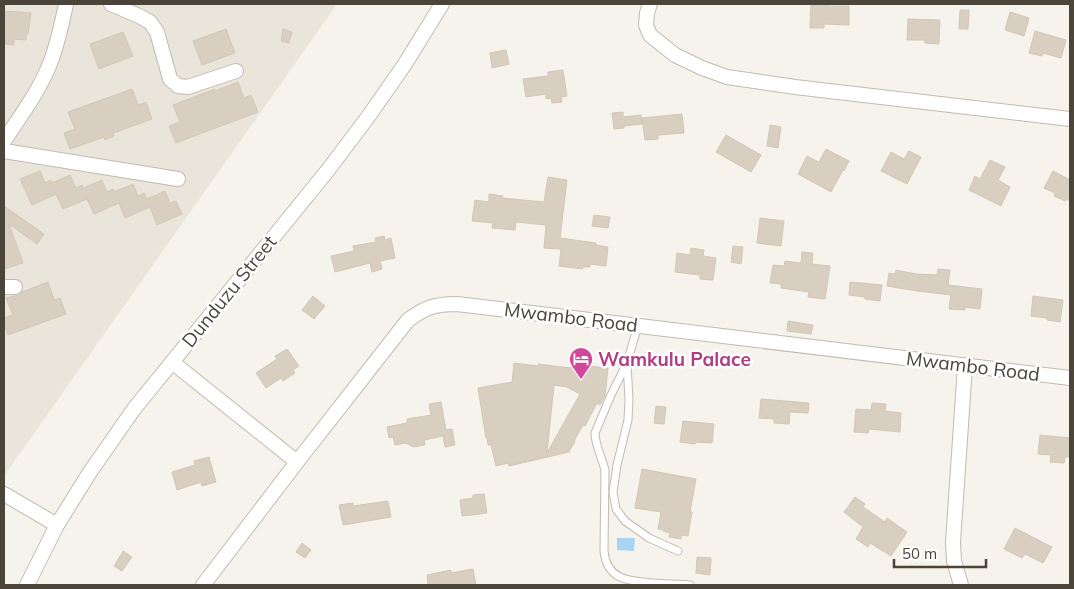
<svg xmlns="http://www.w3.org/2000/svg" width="1074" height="589" font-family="Mulish,sans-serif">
<rect width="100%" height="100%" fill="#f6f3ec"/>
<polygon fill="#eae5da" points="4,4 337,4 4,476"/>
<polygon fill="#a9d4f2" points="617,538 635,538 634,551 617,550"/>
<g fill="#d8cfc1" stroke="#d3c7b4" fill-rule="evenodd">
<polygon points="811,4 828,4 828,6 849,6 849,25 824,24 824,28 810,28"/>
<polygon points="960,10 969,10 968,29 959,29"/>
<polygon points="4,11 31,13 28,34 26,34 26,40 14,39 14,45 4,44"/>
<polygon points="1010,12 1029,18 1024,36 1005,30"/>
<polygon points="908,19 940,20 939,44 925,43 925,40 907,40"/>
<polygon points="226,29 235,53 202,65 193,41"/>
<polygon points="283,29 292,32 289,43 281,41"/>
<polygon points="1035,31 1066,40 1061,58 1043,53 1042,56 1029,53"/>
<polygon points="123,32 133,56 99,69 90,44"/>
<polygon points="506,50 509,64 492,68 490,53"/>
<polygon points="563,70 567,96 561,97 562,102 552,103 551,98 546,99 546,94 526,97 523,79 548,76 548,72"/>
<polygon points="238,82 244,98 251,95 258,112 176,143 169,126 180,122 173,105 215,89 215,91"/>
<polygon points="132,89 138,105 146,102 152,119 113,133 114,136 105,140 104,137 70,149 64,133 75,129 68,112"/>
<polygon points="623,112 623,117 641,115 642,124 624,126 624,128 614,129 612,113"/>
<polygon points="682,114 684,133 658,135 658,139 645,140 642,118"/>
<polygon points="770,125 781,127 778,148 767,146"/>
<polygon points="726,135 761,155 751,172 716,152"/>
<polygon points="826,149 849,161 844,171 843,170 831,192 798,174 807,156 819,162"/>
<polygon points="909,151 921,157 907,184 881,171 891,152 904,159"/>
<polygon points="990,160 1005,167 998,180 1010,187 1001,206 969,190 975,176 980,179"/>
<polygon points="40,171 45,183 51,180 52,183 70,175 76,188 82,185 83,188 102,180 107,192 113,189 114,192 133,184 138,196 144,193 147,199 165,191 170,203 176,201 182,214 157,225 150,207 125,218 119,203 94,214 87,199 63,209 56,194 32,205 20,179"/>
<polygon points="1053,171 1070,180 1070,201 1066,199 1065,201 1054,196 1055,193 1044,188"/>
<polygon points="548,177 567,180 560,238 596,243 596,245 608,247 606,266 590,264 590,267 583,267 582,269 559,266 561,249 544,248 546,225 516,222 515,230 492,228 493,223 472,221 475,200 489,202 489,194 503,196 502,198 544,202"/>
<polygon points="4,206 44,234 37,244 9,224 23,263 4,269"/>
<polygon points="594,215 610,217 608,228 592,226"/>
<polygon points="760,218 784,221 781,246 757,243"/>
<polygon points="384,236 385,240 391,238 395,258 380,261 382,269 372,272 370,263 335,272 331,256 354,251 353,246 376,242 375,238"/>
<polygon points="733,246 743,247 741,264 731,262"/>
<polygon points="691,248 704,250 703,256 716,258 713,280 700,279 700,275 675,272 677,253 690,255"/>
<polygon points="802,252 813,253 812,264 830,266 825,299 808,297 809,292 781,288 781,284 770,283 773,265 784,266 785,261 801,263"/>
<polygon points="938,269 950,270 948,285 982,289 980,309 965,307 965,310 949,309 951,295 917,291 887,286 889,273 895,274 896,270 916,274 937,275"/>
<polygon points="48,282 54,300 60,298 66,314 8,335 4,323 4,318 13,315 6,298 19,295 22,292"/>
<polygon points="850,282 882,285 880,301 865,299 865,297 849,295"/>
<polygon points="313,296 325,306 314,319 302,310"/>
<polygon points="1033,296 1063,300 1060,322 1047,320 1047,318 1031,316"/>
<polygon points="788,321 813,325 811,334 787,331"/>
<polygon points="287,349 299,366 293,370 295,373 283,381 281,378 266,388 256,373 277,359 275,356"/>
<path d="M514,363L538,366V364L571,368V367L586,368L587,366L608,368L605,396L600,405L597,403L585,426L583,425L574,441H575L569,452L509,466L508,463L496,466L491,445H488L487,438H486L478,388L512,382ZM554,385L567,387L580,394L547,453Z"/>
<polygon points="761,399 809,403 808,413 790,412 789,424 774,423 774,419 759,418"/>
<polygon points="441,402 446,430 452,429 455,445 445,447 443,436 424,440 425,445 413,447 406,443 395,445 393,437 389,438 387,427 407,423 407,419 431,415 429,404"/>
<polygon points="872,403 886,404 885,411 901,413 900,432 869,429 868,433 854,432 856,409 871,410"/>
<polygon points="656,406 666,407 664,424 654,423"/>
<polygon points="683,421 714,424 712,443 696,442 695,444 680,442"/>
<polygon points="1040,435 1070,438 1070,457 1065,457 1064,463 1050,462 1051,455 1038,454"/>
<polygon points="209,457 216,482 202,486 201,482 177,490 172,472 195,465 194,461"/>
<polygon points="642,469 696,479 690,512 692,512 688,536 681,535 681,539 669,537 670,533 663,531 664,530 658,529 661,512 635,508"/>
<polygon points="484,494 487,513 462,516 460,500 473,498 473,495"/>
<polygon points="855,497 865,504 863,507 885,522 887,518 907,532 891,556 870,543 868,547 856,539 863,527 844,512"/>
<polygon points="388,501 391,517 343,525 339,505 353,503 353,506"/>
<polygon points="1015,528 1052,547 1043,563 1025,554 1022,558 1004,549"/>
<polygon points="302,543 311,550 305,558 296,552"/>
<polygon points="123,551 132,557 122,571 114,566"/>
<polygon points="697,557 711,558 710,575 696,573"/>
<polygon points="473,569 476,585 428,585 427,575 451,570 451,573"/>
</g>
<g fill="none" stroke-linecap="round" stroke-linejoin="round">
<g stroke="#c2bbae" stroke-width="9">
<g id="lane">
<path d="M638,325L627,363L611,395L595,433C595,445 602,458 605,470L604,551C607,581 630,581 654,583C666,584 678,584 690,585"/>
<polyline points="627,364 629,399 628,420 617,465 613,492 616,509 625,521 649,538 678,551"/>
</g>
</g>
<g stroke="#c2bbae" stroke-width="16">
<g id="street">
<polyline points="111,4 139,16 150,22 157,32 170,79 178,86 188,87 236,71"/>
<polyline points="650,4 647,13 646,25 650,35 675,55 702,68 727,77 795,87 1070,119"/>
<path d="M4,141C21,115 40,90 51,61C58,42 62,23 66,4"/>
<polyline points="4,151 178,179"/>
<polyline points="4,287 15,287"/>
<polyline points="172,362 297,462"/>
<polyline points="4,494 57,525"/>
<polyline points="27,585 57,525 90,472 134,409 328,170 368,117 405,64 442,4"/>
<path d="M203,585L297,462L408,320C426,307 435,304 457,304C662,328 866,355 1070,378"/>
<polyline points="961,585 954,561 953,542 965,366"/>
</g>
</g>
<use href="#lane" stroke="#fff" stroke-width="7"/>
<use href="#street" stroke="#fff" stroke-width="14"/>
</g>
<defs>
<g id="hotel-pin" transform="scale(1.25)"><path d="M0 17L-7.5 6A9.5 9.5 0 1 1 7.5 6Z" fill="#d1479c" stroke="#fff"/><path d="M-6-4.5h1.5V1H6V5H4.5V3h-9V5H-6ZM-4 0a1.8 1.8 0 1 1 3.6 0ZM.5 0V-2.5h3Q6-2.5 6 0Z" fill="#fff"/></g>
</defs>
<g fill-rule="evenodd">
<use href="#hotel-pin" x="581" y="359"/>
</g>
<g text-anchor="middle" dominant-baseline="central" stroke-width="5" stroke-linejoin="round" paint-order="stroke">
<g font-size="19" fill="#4b4439" stroke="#fff">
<text transform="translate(229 291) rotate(-51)">Dunduzu Street</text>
<text transform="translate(571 317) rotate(7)">Mwambo Road</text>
<text transform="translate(973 366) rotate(7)">Mwambo Road</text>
</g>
<g font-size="19" font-weight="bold" fill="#b23c85" stroke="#fff" text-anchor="start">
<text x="598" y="359">Wamkulu Palace</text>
</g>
</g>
<rect width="1074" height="589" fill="none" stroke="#4b4439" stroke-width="10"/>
<path d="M894 559v8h92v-8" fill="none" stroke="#4b4439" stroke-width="2.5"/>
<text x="902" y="559" font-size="15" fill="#4b4439" stroke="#ffffff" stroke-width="4" paint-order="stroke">50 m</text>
</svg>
